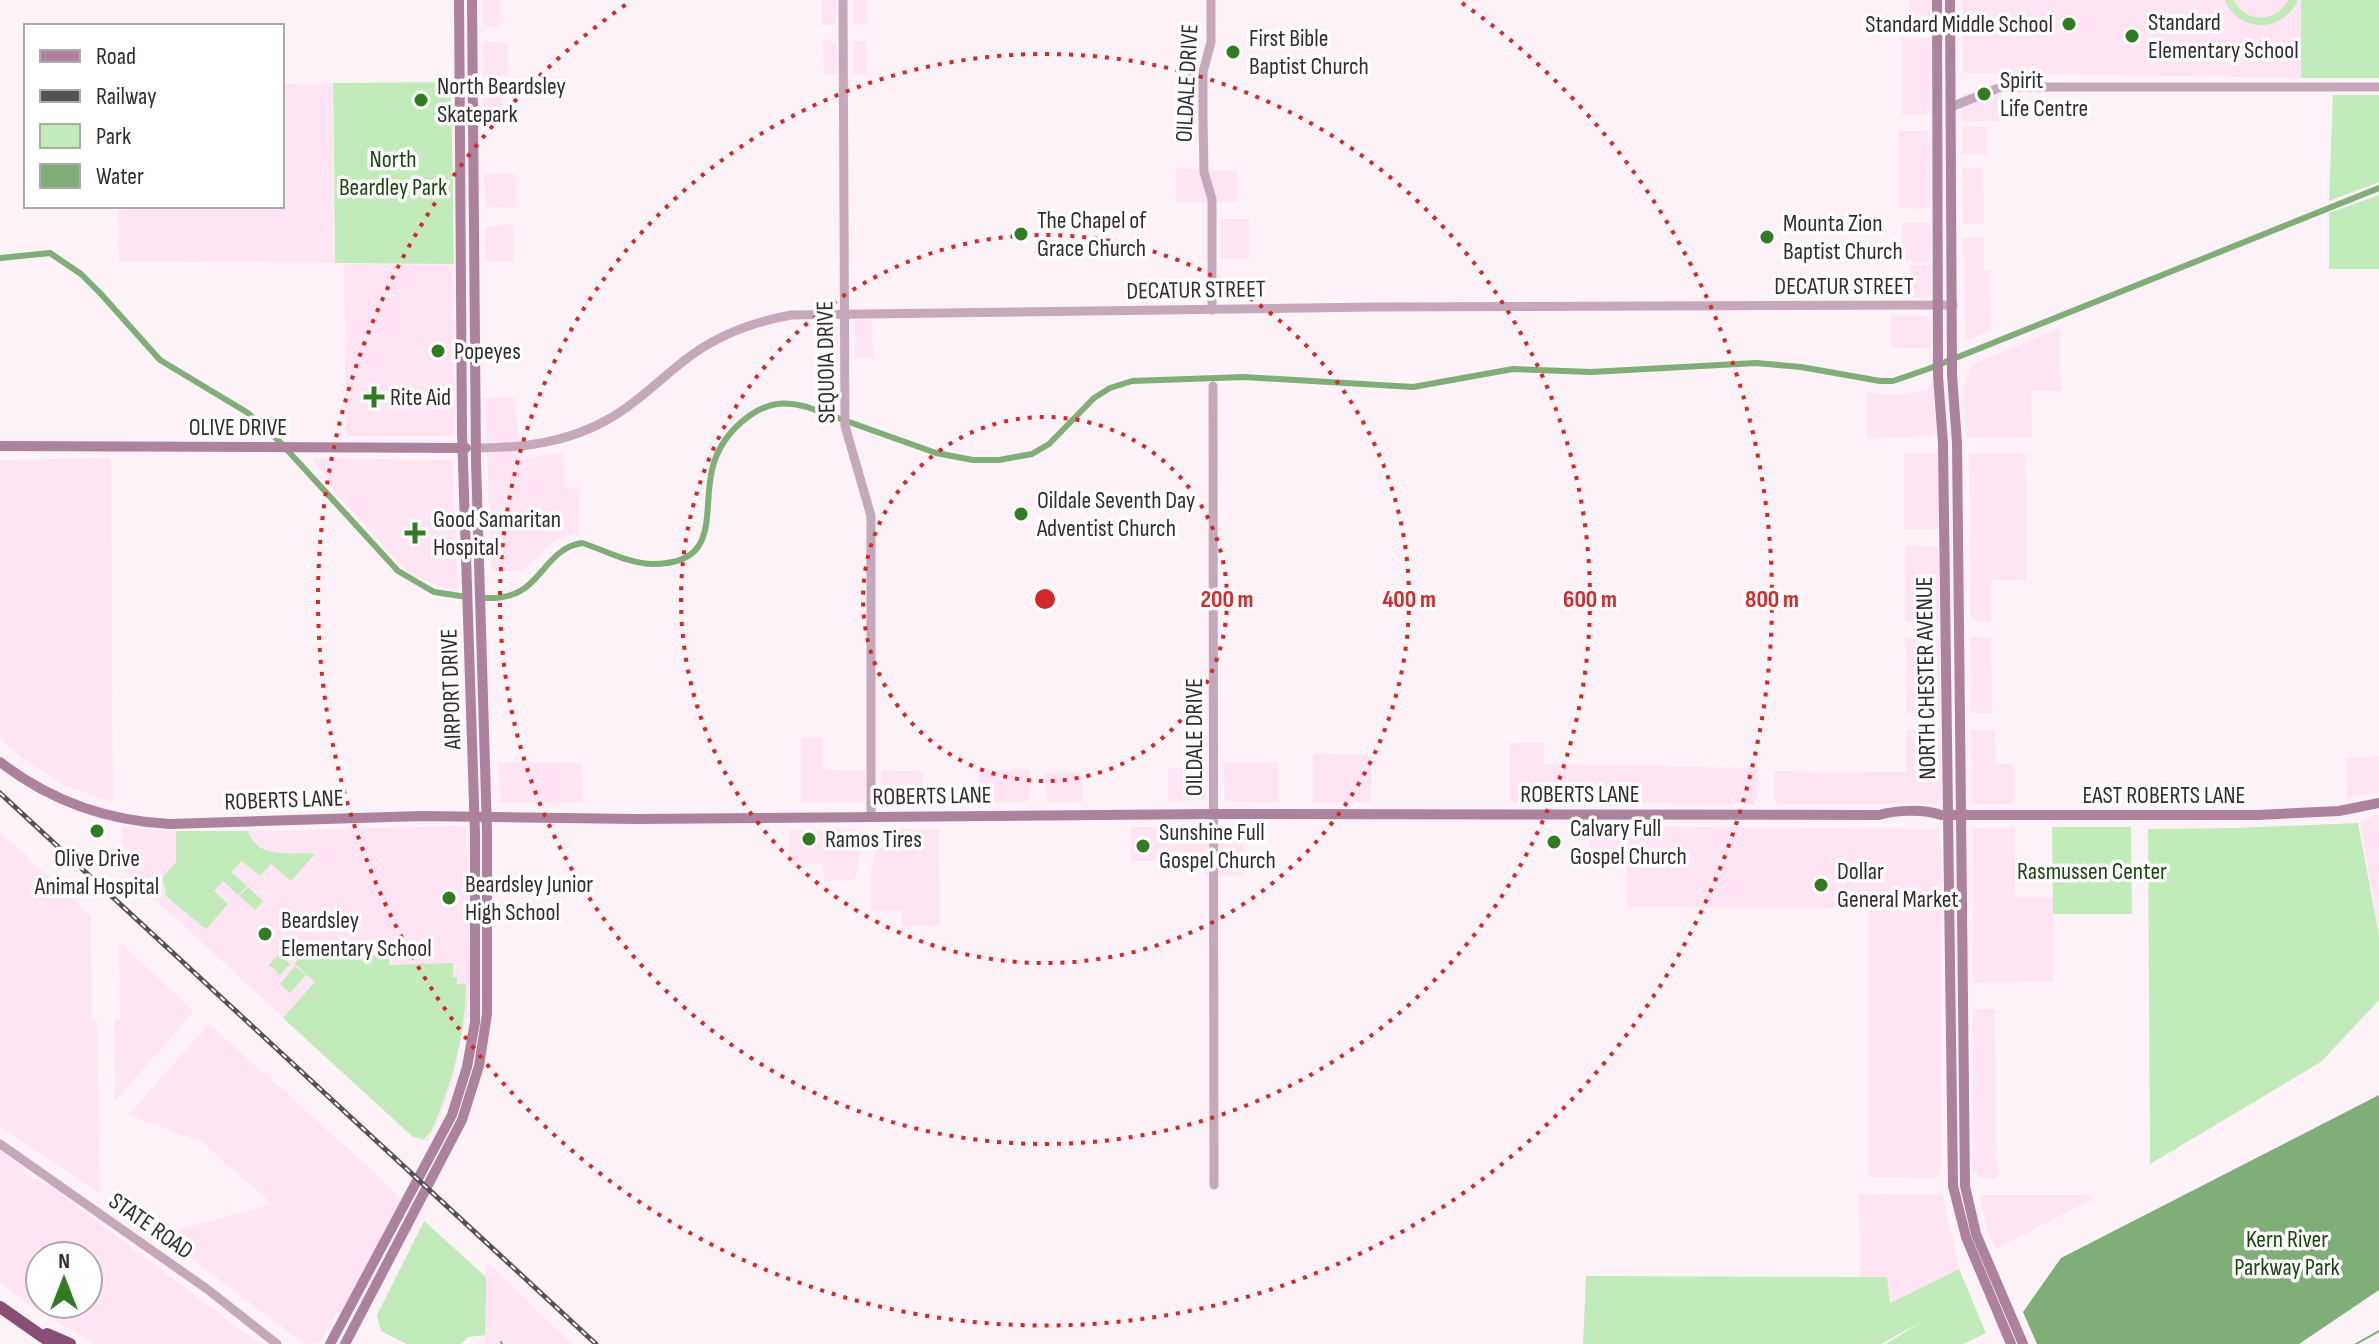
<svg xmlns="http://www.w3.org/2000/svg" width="2379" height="1344" font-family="'Sofia Sans Condensed',sans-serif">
<rect width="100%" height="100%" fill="#fdf2f8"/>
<g fill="#ffe5f4" fill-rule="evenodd">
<polygon points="482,0 500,0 500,27 488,27 483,23"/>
<polygon points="822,0 836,0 836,20 833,25 822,25"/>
<polygon points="853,0 866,0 867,24 853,24"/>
<polygon points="1910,0 1930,0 1930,24 1910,26"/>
<polygon points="1962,0 2301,0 2302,78 1963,73"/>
<polygon points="1901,38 1930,38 1929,115 1902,115"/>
<polygon points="823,40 831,40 836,44 837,74 824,74"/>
<rect x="853" y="41" width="14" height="33"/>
<polygon points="486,42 508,42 508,76 483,76 482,47"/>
<polygon points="282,47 285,84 332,83 334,263 119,261 118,206 282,206"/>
<polygon points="483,82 502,82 502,117 488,117 483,114"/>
<polygon points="1964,93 2001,93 2001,121 1961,121 1961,98"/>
<polygon points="1962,126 1987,127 1987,155 1962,154"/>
<polygon points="1898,131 1929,131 1930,208 1898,209"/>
<polygon points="1176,168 1237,171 1237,202 1176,203"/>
<polygon points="1962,168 1983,168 1984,224 1963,224"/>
<polygon points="483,174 516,174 516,208 486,207"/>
<rect x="1221" y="219" width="28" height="40"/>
<rect x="1902" y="223" width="28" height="38"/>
<polygon points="513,224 514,262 484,262 485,227"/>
<polygon points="1963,238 1984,238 1984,271 1990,270 1991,330 1965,341"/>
<polygon points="344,264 453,265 455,431 452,436 346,436"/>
<polygon points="1910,265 1930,265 1930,293 1927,298 1910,298"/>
<polygon points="1891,315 1928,316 1931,348 1891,348"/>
<polygon points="855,320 872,320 873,358 855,358"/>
<polygon points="824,324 838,327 838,365 825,366"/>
<polygon points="2060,328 2061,391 2031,391 2032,438 1966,438 1963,390 1971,365"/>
<polygon points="1932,383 1936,431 1933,436 1867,439 1867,392 1897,395 1927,390"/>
<polygon points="485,398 515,398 521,459 564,452 564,488 580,488 578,534 559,537 523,571 491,571"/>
<rect x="1904" y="453" width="35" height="76"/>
<polygon points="1969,453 2025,453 2026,580 1991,580 1991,621 1975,621 1970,616"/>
<polygon points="111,458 113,803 61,784 22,758 0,739 0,460"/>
<polygon points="312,458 453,460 458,592 410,575 335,492"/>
<polygon points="1905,545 1938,547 1940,621 1905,621"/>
<polygon points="1970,637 1991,637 1992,713 1971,713"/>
<polygon points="1905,638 1940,638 1940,713 1906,713"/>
<polygon points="1906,730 1941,730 1941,799 1938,804 1779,804 1774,800 1774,771 1906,772"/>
<polygon points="1971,730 1995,730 1996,764 2013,764 2013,804 1972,804"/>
<polygon points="823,737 823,770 865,771 865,797 862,802 801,803 801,738"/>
<polygon points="1510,743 1544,743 1544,764 1758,768 1757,798 1754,804 1743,804 1510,802"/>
<polygon points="1313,754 1371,755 1371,802 1313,802"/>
<polygon points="2379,756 2379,792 2347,798 2346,758"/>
<polygon points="498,762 582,763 583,803 500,803"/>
<polygon points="1222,762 1278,762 1278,802 1225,801"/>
<polygon points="1206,768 1206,799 1168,802 1168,768"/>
<polygon points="978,770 1030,770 1030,797 1026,802 978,803"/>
<polygon points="881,771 923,771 924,803 884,802"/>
<polygon points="1081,772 1082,803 1047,802 1045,773"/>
<polygon points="2379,814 2379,934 2360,822"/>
<polygon points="464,826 466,829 470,977 467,1013 452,1083 440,1117 427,1142 413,1137 111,859 112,849 121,849 123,827 176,831 248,831"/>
<polygon points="1589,826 1939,829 1942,873 1941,1173 1935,1178 1868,1177 1868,908 1626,907 1626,849 1590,848"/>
<polygon points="1130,827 1243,827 1243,875 1206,876 1205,861 1131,861"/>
<polygon points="2015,827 2015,898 2053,898 2053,982 1973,983 1973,830 1977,828"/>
<polygon points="857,829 864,835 855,880 824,881 823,864 789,864 789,830"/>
<polygon points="885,829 939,829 940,926 902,925 902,910 871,910 871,870 880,832"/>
<polygon points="0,832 91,916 92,1020 97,1020 100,1194 0,1127"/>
<polygon points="119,942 194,1011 115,1101 114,1020 120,1019"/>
<polygon points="1973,1009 1995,1009 1997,1179 1980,1178 1973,1171"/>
<polygon points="209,1024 381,1178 401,1199 341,1313 337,1312 321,1342 304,1344 159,1235 271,1204 202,1142 128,1115"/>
<path d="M0,1151L23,1167L24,1173L34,1180L40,1179L260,1344H95L29,1305L0,1282ZM88,1256V1304H40V1256Z"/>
<polygon points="1859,1194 1943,1195 1959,1269 1889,1303 1887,1277 1860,1277"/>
<polygon points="1979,1195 2090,1195 2092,1199 1996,1249 1989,1235"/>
<polygon points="424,1221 485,1276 486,1261 572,1344 485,1344 485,1335 468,1337 461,1344 407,1344 381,1331 377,1315"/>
</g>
<g fill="#c1ebb9">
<path d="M2225,0H2233C2246,24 2275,23 2288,0H2298C2283,33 2239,34 2225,0Z"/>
<rect x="2301" y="0" width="78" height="78"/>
<polygon points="451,82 454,264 335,263 333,83"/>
<polygon points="2333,95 2379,95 2379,182 2329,201"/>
<polygon points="2379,195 2379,269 2329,269 2329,213"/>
<polygon points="2358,823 2379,936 2379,1000 2321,1062 2150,1164 2148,829 2235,828"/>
<polygon points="2052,827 2131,827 2132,914 2053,914"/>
<path d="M176,831H248C258,861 291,851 315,854L291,881L271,864L260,876L242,861L231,872L247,886L238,895L223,881L214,891L228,904L207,928L203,927L166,896L163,877L176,862Z"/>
<polygon points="248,887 263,901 255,910 239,896"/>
<polygon points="279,954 290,964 279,976 274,968 268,966"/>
<path d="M389,954V965L453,963V977H457V984H466C465,1036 452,1084 431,1132L423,1139L413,1137L283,1018L315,982L295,964L300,956Z"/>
<polygon points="295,966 306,975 290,993 280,984"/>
<polygon points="424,1221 486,1277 485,1335 468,1337 461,1344 407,1344 381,1331 377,1315"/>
<polygon points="1959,1269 1986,1333 1963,1344 1886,1344 1926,1319 1881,1344 1583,1344 1586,1276 1887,1277 1890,1303"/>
</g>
<polygon fill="#7fae77" points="2379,1095 2379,1290 2299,1344 2037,1344 2023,1312 2061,1258"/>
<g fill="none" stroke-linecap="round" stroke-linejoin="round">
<g stroke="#7fae77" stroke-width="2">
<polyline points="501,1342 502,1344"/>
<polyline points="2356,1344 2379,1331"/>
</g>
<g stroke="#7fae77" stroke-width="6">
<polyline points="0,258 50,253 81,274 101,294 160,360 248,413 279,441 398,571 434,592 467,597"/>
<path d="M479,598C489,598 501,599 511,595C542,585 548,548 582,543C605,550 629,564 653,564C721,564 702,513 712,470C717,447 730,430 749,416C769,402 784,401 807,407L936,453L973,460H999L1032,454L1049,444L1094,398L1110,388L1132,381L1244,377L1413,387L1513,369L1591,372L1756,363L1801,367L1880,381H1893L1928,369L2379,188"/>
</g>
<g stroke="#c5a8b9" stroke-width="9">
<polyline points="843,0 845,426 871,516 871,816"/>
<polyline points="1211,0 1211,42 1203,72 1203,119 1204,172 1212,199 1212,310"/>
<polyline points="1951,107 2001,87 2379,87"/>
<polyline points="1213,386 1214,1185"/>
<path d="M476,448C522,448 566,443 607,420C636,404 659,380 685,360C717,335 752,322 791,315L1373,307L1953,305"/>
<polyline points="0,1144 207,1289 277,1344"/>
</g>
<g stroke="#ac829c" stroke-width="10">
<polyline points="1937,0 1938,376 1943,444 1953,1186 1966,1237 2011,1344"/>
<polyline points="1950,0 1952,375 1957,443 1965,1186 1976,1234 2023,1344"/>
<polyline points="0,446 466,448"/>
<path d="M0,762C49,800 107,821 170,824L422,816L635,819L1214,814L1879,815C1896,810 1924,809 1941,815H2258L2339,811L2379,803"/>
<polyline points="330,1344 452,1115 467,1067 475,1022 475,834 462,433 459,0"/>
<polyline points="345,1344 462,1120 479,1066 487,1014 487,832 476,461 472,0"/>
</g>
<g stroke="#884e74" stroke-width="12">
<polyline points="0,1307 53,1344"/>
<polyline points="47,1334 70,1344"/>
</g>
<g stroke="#575054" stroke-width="5">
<polyline id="rail" points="0,793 596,1344"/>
</g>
<use href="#rail" stroke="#fff" stroke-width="2" stroke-dasharray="6" stroke-linecap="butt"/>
</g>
<g fill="none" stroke="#d62828" stroke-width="4" stroke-dasharray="4 8">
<circle cx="1045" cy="599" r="182"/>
<circle cx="1045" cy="599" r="364"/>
<circle cx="1045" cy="599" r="545"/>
<path d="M1462 3A727 727 0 1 1 628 3"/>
</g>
<g fill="#317b22" stroke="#fff" stroke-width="3">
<circle cx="2069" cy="24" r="8"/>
<circle cx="2132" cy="36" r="8"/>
<circle cx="1233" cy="52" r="8"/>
<circle cx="1984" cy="94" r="8"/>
<circle cx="421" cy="100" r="8"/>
<circle cx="1021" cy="234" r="8"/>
<circle cx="1767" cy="237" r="8"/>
<circle cx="438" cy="351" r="8"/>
<path d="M370 385h8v8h8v8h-8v8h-8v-8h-8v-8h8z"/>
<circle cx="1021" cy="514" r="8"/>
<path d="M411 521h8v8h8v8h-8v8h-8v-8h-8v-8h8z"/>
<circle cx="97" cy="831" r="8"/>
<circle cx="809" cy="839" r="8"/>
<circle cx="1554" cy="842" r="8"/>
<circle cx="1143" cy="846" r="8"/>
<circle cx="1821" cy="885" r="8"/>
<circle cx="449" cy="898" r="8"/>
<circle cx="265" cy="934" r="8"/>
</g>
<g text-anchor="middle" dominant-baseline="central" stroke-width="7" stroke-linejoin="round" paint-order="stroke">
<g font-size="24" fill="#322b2f" stroke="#fff" text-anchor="start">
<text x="2148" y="22">Standard<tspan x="2148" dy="28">Elementary School</tspan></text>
<text x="2053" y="24" text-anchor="end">Standard Middle School</text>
<text x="1249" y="38">First Bible<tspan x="1249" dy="28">Baptist Church</tspan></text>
<text x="2000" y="80">Spirit<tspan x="2000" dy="28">Life Centre</tspan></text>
<text x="437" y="86">North Beardsley<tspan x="437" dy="28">Skatepark</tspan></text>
<text x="1037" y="220">The Chapel of<tspan x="1037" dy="28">Grace Church</tspan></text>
<text x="1783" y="223">Mounta Zion<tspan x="1783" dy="28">Baptist Church</tspan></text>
<text x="454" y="351">Popeyes</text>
<text x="390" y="397">Rite Aid</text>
<text x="1037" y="500">Oildale Seventh Day<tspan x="1037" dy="28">Adventist Church</tspan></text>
<text x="433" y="519">Good Samaritan<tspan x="433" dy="28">Hospital</tspan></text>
<text x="1570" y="828">Calvary Full<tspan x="1570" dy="28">Gospel Church</tspan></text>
<text x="1159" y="832">Sunshine Full<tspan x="1159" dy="28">Gospel Church</tspan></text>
<text x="825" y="839">Ramos Tires</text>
<text x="97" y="858" text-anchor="middle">Olive Drive<tspan x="97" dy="28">Animal Hospital</tspan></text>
<text x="1837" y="871">Dollar<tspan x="1837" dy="28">General Market</tspan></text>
<text x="465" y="884">Beardsley Junior<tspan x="465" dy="28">High School</tspan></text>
<text x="281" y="920">Beardsley<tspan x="281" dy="28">Elementary School</tspan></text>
</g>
<g font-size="24" fill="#322b2f" stroke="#fff">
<text transform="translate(1187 83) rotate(-87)">OILDALE DRIVE</text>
<text x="1844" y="286">DECATUR STREET</text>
<text transform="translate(1196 290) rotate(-1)">DECATUR STREET</text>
<text transform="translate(826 362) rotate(-91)">SEQUOIA DRIVE</text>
<text x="238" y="427">OLIVE DRIVE</text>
<text transform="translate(1926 678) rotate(-91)">NORTH CHESTER AVENUE</text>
<text transform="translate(451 689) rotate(-92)">AIRPORT DRIVE</text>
<text transform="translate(1194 737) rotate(-90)">OILDALE DRIVE</text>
<text x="1580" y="794">ROBERTS LANE</text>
<text x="2164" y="795">EAST ROBERTS LANE</text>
<text transform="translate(932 796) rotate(-1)">ROBERTS LANE</text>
<text transform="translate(284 800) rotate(-2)">ROBERTS LANE</text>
<text transform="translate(151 1226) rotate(35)">STATE ROAD</text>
</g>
<g font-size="24" fill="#194710" stroke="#fff">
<text x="393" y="159">North<tspan x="393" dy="28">Beardley Park</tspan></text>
<text x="2092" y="871">Rasmussen Center</text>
<text x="2287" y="1239">Kern River<tspan x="2287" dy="28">Parkway Park</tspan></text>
</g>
</g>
<circle cx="1045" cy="599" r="12" fill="#d62828" stroke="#fff" stroke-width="4"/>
<g font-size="24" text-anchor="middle" font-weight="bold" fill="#d62828" stroke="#fff" stroke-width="7" stroke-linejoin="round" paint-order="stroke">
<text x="1227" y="607">200 m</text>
<text x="1409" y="607">400 m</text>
<text x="1590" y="607">600 m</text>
<text x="1772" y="607">800 m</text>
</g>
<rect x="24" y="24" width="260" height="184" fill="#ffffff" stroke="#adaaac" stroke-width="2"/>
<rect x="40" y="50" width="40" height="12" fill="#ac829c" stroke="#adaaac" stroke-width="2"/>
<text x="96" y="64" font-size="24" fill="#322b2f">Road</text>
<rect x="40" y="90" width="40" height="12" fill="#575054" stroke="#adaaac" stroke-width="2"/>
<text x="96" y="104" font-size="24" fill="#322b2f">Railway</text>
<rect x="40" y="124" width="40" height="24" fill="#c1ebb9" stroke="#adaaac" stroke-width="2"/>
<text x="96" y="144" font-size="24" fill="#322b2f">Park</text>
<rect x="40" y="164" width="40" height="24" fill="#7fae77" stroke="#adaaac" stroke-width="2"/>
<text x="96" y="184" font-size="24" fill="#322b2f">Water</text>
<g transform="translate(64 1280)"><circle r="38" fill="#ffffff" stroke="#adaaac" stroke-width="2"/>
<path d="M0-6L14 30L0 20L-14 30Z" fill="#317b22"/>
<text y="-12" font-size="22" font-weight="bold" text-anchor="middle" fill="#322b2f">N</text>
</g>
</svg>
